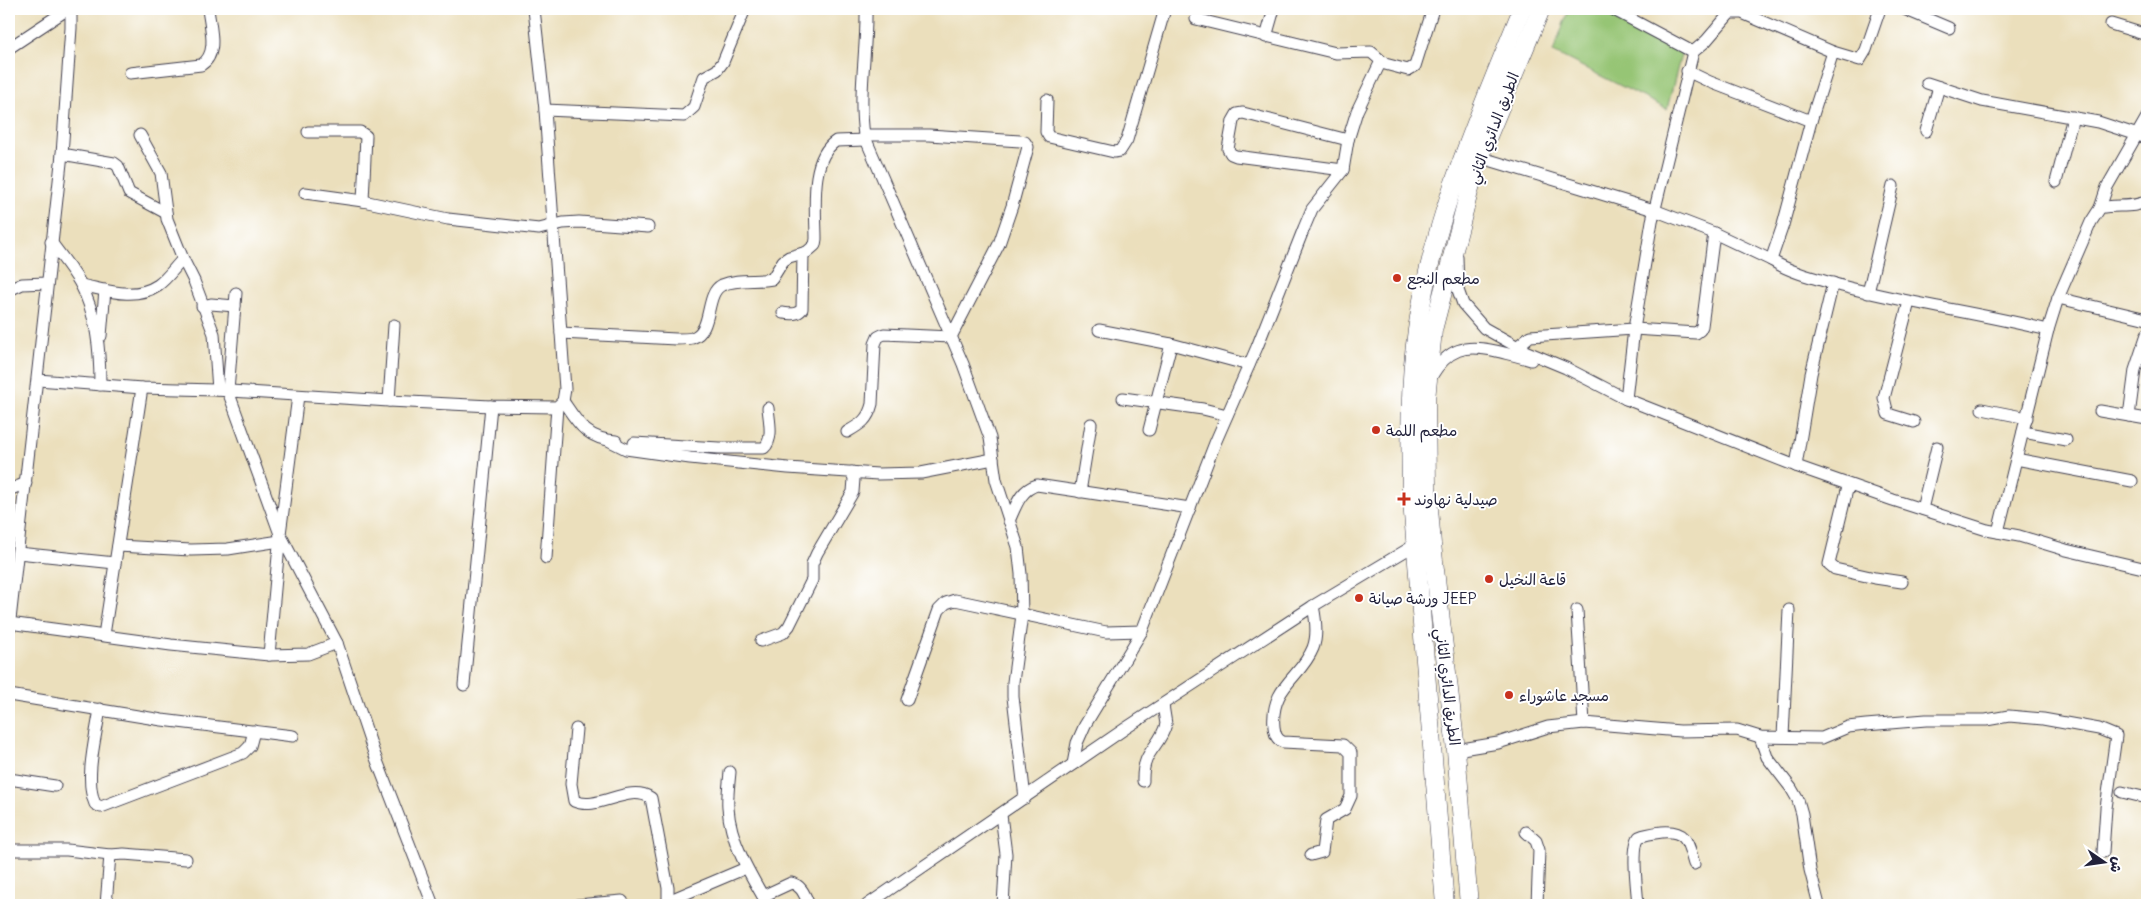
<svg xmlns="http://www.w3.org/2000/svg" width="2156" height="914" font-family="Delius,'Playpen Sans Arabic',sans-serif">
<rect width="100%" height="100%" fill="#fff"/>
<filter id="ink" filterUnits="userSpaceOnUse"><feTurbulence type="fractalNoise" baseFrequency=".02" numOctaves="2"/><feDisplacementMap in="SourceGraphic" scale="10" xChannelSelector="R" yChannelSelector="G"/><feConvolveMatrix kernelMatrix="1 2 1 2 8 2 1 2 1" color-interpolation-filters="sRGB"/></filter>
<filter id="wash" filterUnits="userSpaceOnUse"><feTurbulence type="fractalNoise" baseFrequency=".0096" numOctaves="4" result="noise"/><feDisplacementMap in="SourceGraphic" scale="20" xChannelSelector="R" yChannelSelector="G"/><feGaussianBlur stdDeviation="1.12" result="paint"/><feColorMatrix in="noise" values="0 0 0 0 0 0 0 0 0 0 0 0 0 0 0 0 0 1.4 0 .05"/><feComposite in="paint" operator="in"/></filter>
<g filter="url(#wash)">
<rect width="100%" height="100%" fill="#ebdfbc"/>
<polygon fill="#96c574" stroke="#5c7458" points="1569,9 1604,9 1680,46 1682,51 1667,109 1553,52"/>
</g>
<g filter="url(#ink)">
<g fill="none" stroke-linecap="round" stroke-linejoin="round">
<g stroke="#403e4e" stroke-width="13">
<g id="minor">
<path d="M866,9C867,51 858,92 864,135L963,364L990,438L996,480L1018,547L1021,574L1022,615L1013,682V697L1025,798"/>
<polyline points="1612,9 1693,52"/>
<polyline points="1904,9 1949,28"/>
<polyline points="1196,19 1336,53 1371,52 1385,64 1408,70 1415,66 1433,9"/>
<polyline points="2111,24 2147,35"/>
<polyline points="1266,37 1274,9"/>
<polyline points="9,48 68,9"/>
<path d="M1833,52L1811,121L1783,225L1771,260C1791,273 1818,279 1842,286C1910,304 1980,313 2048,330L2058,298"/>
<polyline points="1687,71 1710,82 1811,121"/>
<path d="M130,73L201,65C219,54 210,27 208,9"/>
<polyline points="1927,83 1982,101 2098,122 2147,138"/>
<polyline points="1047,100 1046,132 1049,137 1114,152 1120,151 1127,140 1165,9"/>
<polyline points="545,110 684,116 694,107 704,77 717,70 723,62 745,9"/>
<polyline points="1926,131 1939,87"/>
<polyline points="308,132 360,132 366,136 363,201"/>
<polyline points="140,135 161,173 167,219 183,259 194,281 214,334 218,390"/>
<polyline points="62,154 114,163 118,166 129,193 166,213"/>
<polyline points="1479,157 1654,210 1714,233 1771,260"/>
<polyline points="1343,170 1236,156 1231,154 1228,149 1233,121 1237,114 1243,113 1348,140"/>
<polyline points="2056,182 2073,117"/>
<polyline points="305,193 363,201 448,219 539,229 563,223 579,222 648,227"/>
<path d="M2147,201C2133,209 2116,204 2100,208L2091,222L2058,298L2147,319"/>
<polyline points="2100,208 2107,187 2147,117"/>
<path d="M51,242C61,256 72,269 80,283C97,315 100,350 100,385"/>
<polyline points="1457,257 1458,290 1463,304 1484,328 1525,351 1566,368 1626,399 1796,466 1893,500 1987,530 2019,536 2066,550 2147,569"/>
<path d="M81,285C106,290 134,301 158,285C167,279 175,267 183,259"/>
<polyline points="9,290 22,284 47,283"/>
<polyline points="236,293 228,391 280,534 337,643 374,753 433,905"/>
<polyline points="1868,293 1893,186"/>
<polyline points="1909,302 1884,398 1888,414 1914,422"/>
<polyline points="202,306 211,304 235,306"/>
<path d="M783,313C791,314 797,315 802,309L803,253"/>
<polyline points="1099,330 1171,344 1249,365"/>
<path d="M561,333L676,339C681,339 687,339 692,338C714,331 704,294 722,285C737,278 756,282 772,279L783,261L789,257L807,252L815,245L816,239C816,210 809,159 836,141L866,140"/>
<polyline points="101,336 105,290"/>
<polyline points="1517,347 1530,336 1634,329 1696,333 1700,330 1702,326 1714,233"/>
<path d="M1431,377C1448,348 1465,344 1496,351C1508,354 1519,356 1531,360"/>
<polyline points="38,380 142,388 215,390 389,401 491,406 557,407 563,401 565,389 545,110 534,9"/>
<polyline points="1123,398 1203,409 1227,415"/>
<polyline points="1626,399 1634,329 1652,221 1693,52 1706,41 1730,13 1742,13 1833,52 1860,60 1866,50 1880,9"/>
<polyline points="389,401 394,325"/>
<path d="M563,401C578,423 586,439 616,441"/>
<polyline points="1982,409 2027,418"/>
<polyline points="2100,411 2147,419"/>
<polyline points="2129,416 2135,370 2147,334"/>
<polyline points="1149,430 1171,344"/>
<path d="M847,432C861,424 868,420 872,404L875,344L878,337L884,334L951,337L999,244L1012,206L1028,147L1025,142L1020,141L929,135H864"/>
<polyline points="2023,432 2066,440"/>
<polyline points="610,441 626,449 690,458 788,468 878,474 921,473 993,459"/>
<path d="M634,443L719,448H764C774,439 769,420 768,408"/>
<polyline points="2016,459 2132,481"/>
<polyline points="1796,466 1811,374 1833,283"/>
<polyline points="9,490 26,483"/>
<polyline points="1847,490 1829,564 1835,569 1875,578 1902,582"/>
<polyline points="1080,492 1091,424"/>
<polyline points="1922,509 1937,447"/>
<path d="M1009,521C1016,506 1020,490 1037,485L1190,508"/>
<polyline points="1998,532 2048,330"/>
<polyline points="118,546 191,550 228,549 280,541"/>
<polyline points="18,553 115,563"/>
<polyline points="546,558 557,407"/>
<polyline points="1577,610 1584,723"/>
<polyline points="9,623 171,645 269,655 308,654 337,643"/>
<polyline points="9,629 62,154 71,28 71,9"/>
<polyline points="104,635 142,388"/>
<polyline points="761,641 783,633 789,626 812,580 812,564 817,553 853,492 854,479 852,472"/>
<polyline points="269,655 280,534 298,396"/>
<polyline points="464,685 491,406"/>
<polyline points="9,695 162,720 293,736"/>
<polyline points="907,700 939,610 946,603 955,600 1106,632 1142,631"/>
<path d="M100,709C96,736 84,779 95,804L101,807L243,753L250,746L254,731"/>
<path d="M576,729L571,784L574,801C598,812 628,783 651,798L668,888V901L664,905"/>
<polyline points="1760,737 1767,757 1791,788 1798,800 1802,814 1810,870 1819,905"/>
<polyline points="1783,737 1789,610"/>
<polyline points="1456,750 1498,743 1548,727 1584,723 1680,731 1737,730 1760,737 1822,738 1848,727 1866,725 1926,720 1986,720 2009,716 2043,719 2099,729 2116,736 2106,808 2103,852"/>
<polyline points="1073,764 1077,743 1085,725 1142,631 1215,443 1257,347 1304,228 1312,209 1343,170 1348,140 1357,111 1381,61"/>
<path d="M730,772C729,784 727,796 728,808C730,842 751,876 768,905"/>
<polyline points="9,779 55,786"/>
<path d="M1143,781C1142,750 1160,748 1166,724L1163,705"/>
<polyline points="2122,792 2147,798"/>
<polyline points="1001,815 1006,854 1003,905"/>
<polyline points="1526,832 1536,841 1539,850 1537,905"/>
<polyline points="9,850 67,850 110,855 124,854 186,859"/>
<path d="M1311,855L1322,852L1326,820L1345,809L1351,796V753L1343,745L1283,742C1276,739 1275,734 1274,727C1270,686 1301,678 1313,648C1318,635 1316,620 1313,606"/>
<path d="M763,896L791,883C802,885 805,896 809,905"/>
<polyline points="668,901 746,868"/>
<polyline points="106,905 110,855"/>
<polyline points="577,905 622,901 625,905"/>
<polyline points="867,905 1126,728 1313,606 1415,545"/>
<path d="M1638,905C1637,890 1631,848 1639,837C1646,834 1654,833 1662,832C1688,830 1688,844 1694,864"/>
</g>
</g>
<g stroke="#403e4e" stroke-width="19">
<g id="highway">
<path d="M1445,905L1411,489C1410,436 1409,382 1417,330C1433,217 1480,113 1522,9"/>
<polyline points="1469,905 1456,750 1432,544 1427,486 1426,399 1433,330 1476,165 1541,9"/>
</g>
</g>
<use href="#minor" stroke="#fff" stroke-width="11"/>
<use href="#highway" stroke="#fff" stroke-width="18"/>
</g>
</g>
<g fill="#c8321e" stroke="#fff" stroke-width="2">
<circle cx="1397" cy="278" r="5"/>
<circle cx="1376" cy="430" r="5"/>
<path d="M1401.5 491.5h5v5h5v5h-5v5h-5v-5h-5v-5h5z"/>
<circle cx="1489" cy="579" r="5"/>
<circle cx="1359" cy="598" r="5"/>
<circle cx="1509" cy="695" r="5"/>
</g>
<g text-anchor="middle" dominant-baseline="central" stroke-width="4" stroke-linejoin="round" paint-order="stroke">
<g font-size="15" fill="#22223b" stroke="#fff">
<text transform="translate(1493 128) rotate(-69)">الطريق الدائري الثاني</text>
<text transform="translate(1448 687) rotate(83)">الطريق الدائري الثاني</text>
</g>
<g font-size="15" fill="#22223b" stroke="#fff" text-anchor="start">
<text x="1407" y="278">مطعم النجع</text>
<text x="1386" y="430">مطعم اللمة</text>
<text x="1414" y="499">صيدلية نهاوند</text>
<text x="1499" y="579">قاعة النخيل</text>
<text x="1369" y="598">ورشة صيانة JEEP</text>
<text x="1519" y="695">مسجد عاشوراء</text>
</g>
</g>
<rect width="2156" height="914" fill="none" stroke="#fff" stroke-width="30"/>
<g transform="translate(2104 862) rotate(103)" stroke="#ffffff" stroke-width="4" paint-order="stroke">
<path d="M0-4L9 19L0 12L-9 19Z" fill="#22223b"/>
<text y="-8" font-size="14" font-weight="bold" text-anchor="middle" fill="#22223b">ش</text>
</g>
</svg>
